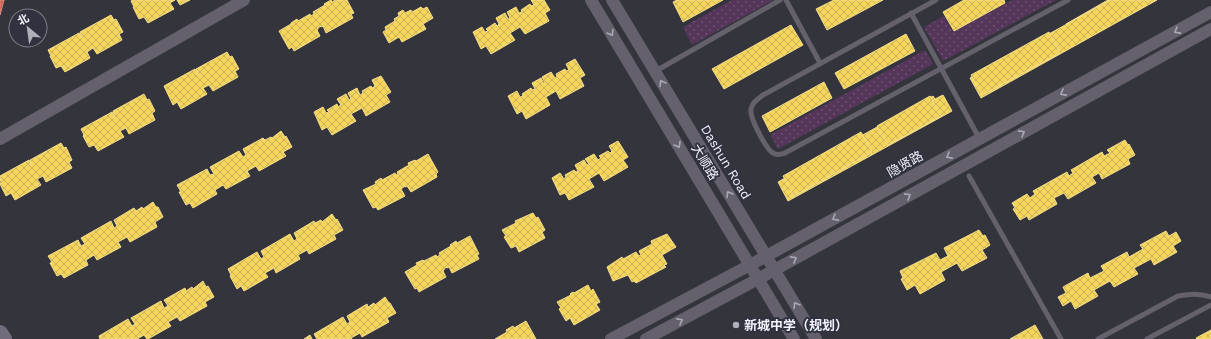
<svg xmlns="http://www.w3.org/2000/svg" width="1211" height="339" font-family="'Work Sans','Noto Sans SC',sans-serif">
<defs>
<pattern id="grass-dots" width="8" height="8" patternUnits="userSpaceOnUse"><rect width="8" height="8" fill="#55355a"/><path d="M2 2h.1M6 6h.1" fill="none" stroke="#6e5373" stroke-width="1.8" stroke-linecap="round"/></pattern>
<pattern id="homes-cross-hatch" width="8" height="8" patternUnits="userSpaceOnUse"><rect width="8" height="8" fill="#f6d55c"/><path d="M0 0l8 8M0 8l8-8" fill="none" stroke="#cab258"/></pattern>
<pattern id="shops-cross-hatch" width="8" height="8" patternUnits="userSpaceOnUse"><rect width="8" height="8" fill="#d6604d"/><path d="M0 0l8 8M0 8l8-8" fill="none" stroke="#a4584c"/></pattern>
</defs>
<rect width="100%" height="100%" fill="#34353c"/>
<g fill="url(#grass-dots)">
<polygon points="732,0 773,0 692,45 683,27"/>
<polygon points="1013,0 1056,0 943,61 924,27 944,16 953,32"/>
<polygon points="925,50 933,64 778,149 770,135"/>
</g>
<g fill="url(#homes-cross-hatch)" stroke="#f4de8c">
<polygon points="133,0 175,0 170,3 174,9 148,23 144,17 139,19 133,7 134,7 131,1"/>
<polygon points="177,0 190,0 180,5"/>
<polygon points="331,0 332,2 335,0 347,0 354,13 351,14 353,18 326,33 323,26 321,27 320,26 317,30 320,36 294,51 292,47 289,49 279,31 291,24 291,23 297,19 298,21 310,14 311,16 314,14 313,12 325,5 324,4"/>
<polygon points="531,0 544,0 550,10 545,13 549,21 525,34 520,27 510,33 515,40 491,54 486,46 481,49 473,32 482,27 485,32 488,31 486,29 495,23 497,26 499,24 496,18 505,13 508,19 510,18 507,12 516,7 519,13 522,12 521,10 530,4 531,6 534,5"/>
<polygon points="677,0 723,0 683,22 673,2"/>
<polygon points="834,0 883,0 827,30 816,9"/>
<polygon points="964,0 1004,0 1005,3 954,31 943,12"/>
<polygon points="1108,0 1156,0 1077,44 1066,24"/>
<polygon points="1110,0 1157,0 981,98 970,78"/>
<polygon points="421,7 423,9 427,7 433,18 423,24 426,29 402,42 399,37 389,43 383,32 386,30 385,27 395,21 394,19 399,16 398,13 403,10 405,13 411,10 412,12"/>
<polygon points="111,15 114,20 116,19 123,32 119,34 122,40 97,54 93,48 87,52 90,58 65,72 61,66 56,68 50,56 51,56 48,50 79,33 82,38 80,32"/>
<polygon points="791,25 803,45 724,89 712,69"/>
<polygon points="1049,32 1060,53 982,95 971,75"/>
<polygon points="906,34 915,51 844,89 835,73"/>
<polygon points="227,52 230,57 232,56 239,69 235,71 238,77 213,91 209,85 203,88 207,94 181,109 177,102 173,105 164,86 195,69 198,75 196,69"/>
<polygon points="575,59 585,75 580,78 584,86 560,99 556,91 546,97 550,105 526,119 522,111 517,114 508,96 517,91 520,97 523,96 522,94 531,88 532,90 535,89 532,83 541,78 544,84 545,83 542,77 551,72 555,78 557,77 556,74 565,69 566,71 569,70 566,64"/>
<polygon points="381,76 391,92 386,95 390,102 366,116 362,108 351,114 356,121 332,135 327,127 322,130 314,112 323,107 326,113 329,112 327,110 337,104 338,107 341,105 337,99 346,94 349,100 351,99 348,93 357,88 360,95 363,93 362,91 371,86 372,88 375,86 372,80"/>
<polygon points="824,82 832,98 770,132 762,116"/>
<polygon points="144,94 147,100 149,99 155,111 152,113 155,120 129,134 126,128 120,131 124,137 98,151 94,145 89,147 83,136 84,135 81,129 112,112 115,118 113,111"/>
<polygon points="943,95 952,111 788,201 778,182 933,96 935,99"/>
<polygon points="930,96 941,116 888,145 877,126"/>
<polygon points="281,131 285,137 286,136 292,147 283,152 286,156 259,171 256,166 247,171 250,176 226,189 223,185 215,190 217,194 193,208 190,203 186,205 179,192 181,192 177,185 207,169 210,175 214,174 210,167 239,151 243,157 246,155 243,149 263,138 265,140 271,137 272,138"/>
<polygon points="861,132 872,152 794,196 783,176"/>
<polygon points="1125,140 1128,145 1129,144 1135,155 1128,159 1130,164 1102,179 1099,173 1092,177 1096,183 1068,199 1064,193 1054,198 1057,204 1029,220 1027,216 1020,220 1013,209 1015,208 1012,203 1027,194 1030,198 1035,194 1033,191 1067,172 1069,176 1073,173 1071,170 1102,152 1104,156 1110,153 1107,150"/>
<polygon points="618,141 628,157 623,160 628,167 604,181 599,173 589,179 594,187 569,200 565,193 560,195 552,178 560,173 564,179 566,177 565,175 574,170 576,172 578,171 575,165 584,160 587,165 589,164 585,159 594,154 598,160 601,158 599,156 608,151 610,153 612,151 609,146"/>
<polygon points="61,143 64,148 66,147 72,160 69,162 72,168 46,182 43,176 37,179 41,185 15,200 11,193 6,196 0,184 1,183 0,176 29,160 32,166 30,160"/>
<polygon points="428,154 438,172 436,174 437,177 411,192 407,186 405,187 405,186 401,189 405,196 378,210 376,207 373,208 363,190 376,184 375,182 381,178 382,180 395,173 396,175 398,174 397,172 409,165 408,163 415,160 416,161"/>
<polygon points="153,202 156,207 158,207 163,217 155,222 157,227 130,242 127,237 118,242 121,247 97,260 94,255 86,260 88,265 64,278 61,274 57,276 50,263 52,262 48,256 78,240 81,246 85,244 81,238 111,221 114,228 117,226 114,220 134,208 136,211 142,207 143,209"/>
<polygon points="533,213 536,218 538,217 545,230 542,232 545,238 519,252 516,246 511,248 504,237 506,236 502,230 516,223 515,221"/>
<polygon points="332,214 336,220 337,219 343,230 334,235 336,239 309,254 307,250 298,255 300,259 276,273 274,268 265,273 268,277 244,291 241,286 237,289 230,276 231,275 228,269 257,252 261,259 264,257 261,251 290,234 294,241 297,239 294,233 314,221 315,223 321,220 322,222"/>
<polygon points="979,230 983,236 985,235 990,245 982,250 987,258 962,271 957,263 941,272 945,280 920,294 915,285 907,290 901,279 903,278 900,271 936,253 940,260 948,256 944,248"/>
<polygon points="1166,231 1169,236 1176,232 1181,241 1173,246 1177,252 1154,265 1151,259 1134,268 1138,274 1114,287 1110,281 1094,290 1098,296 1075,309 1071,301 1063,306 1058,297 1066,293 1063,287 1088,273 1090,278 1104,271 1101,266 1127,252 1129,257 1143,249 1140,245"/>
<polygon points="667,234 676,247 662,255 667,264 664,265 666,267 636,283 634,281 632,282 628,275 613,281 607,267 622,257 623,259 636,252 639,256 641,255 639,251 652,244 651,241"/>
<polygon points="470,236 479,254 477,255 479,259 452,273 449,267 447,268 446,267 443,271 446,277 419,292 417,288 415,289 405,272 417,265 416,263 423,260 424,261 436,255 437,257 440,255 439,253 451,246 450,245 456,241 457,243"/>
<polygon points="203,281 206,287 208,286 214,297 205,302 207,306 180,321 177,317 168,322 171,326 148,339 147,339 144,335 137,339 100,339 99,336 128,319 132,326 135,324 131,318 161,301 164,308 168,306 164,300 185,288 186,291 192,287 193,289"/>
<polygon points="588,285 591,291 593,289 600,302 596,304 600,310 574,325 570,318 566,321 559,309 561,308 557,302 571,295 570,294 573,292 574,293"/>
<polygon points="385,297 389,303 390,303 396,313 387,318 389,322 362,337 360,333 351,338 352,339 317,339 314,334 343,317 347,324 350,322 347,316 367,304 368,307 374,303 375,305"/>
<polygon points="526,321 536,339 495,339 507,332 506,330 513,326 514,328"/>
<polygon points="1035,325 1043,339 1010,339"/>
<polygon points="1211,330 1211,339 1197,339 1196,338"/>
<polygon points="310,335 312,339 304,339"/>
</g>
<polygon fill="url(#shops-cross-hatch)" stroke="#de8c81" points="0,0 4,0 0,15"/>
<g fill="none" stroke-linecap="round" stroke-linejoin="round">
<g stroke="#64616c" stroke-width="5">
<polyline points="786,0 820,63"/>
<path d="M936,0L763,95C758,99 752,102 751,109C749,117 766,149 773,153C777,156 781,154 785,153L1068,0"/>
<polyline points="911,13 978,136"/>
<polyline points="661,68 780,0"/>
<polyline points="969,176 1061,339"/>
<path d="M1098,339L1178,296C1190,294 1199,293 1211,297"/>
<polyline points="1147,339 1211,305"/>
</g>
<g stroke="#64616c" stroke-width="12">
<polyline points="591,0 794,339"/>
<polyline points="612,0 816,339"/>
<polyline points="0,139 244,0"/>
<polyline points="611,339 750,265 1211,12"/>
<polyline points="646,339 758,279 1211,29"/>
</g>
<polyline stroke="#706c7c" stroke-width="16" points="0,333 4,339"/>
</g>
<defs><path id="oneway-chevron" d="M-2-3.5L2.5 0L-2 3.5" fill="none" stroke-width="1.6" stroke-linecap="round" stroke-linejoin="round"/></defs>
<g stroke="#aaaab4">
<use href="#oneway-chevron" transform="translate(1177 31) rotate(151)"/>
<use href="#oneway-chevron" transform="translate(611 33) rotate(59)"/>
<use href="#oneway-chevron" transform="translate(662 83) rotate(-121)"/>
<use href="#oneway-chevron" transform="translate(1063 93) rotate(151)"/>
<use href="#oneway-chevron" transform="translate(1022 133) rotate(-29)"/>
<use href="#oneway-chevron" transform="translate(678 145) rotate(59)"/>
<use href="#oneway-chevron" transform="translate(949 156) rotate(151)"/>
<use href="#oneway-chevron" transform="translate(729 194) rotate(-121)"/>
<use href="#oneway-chevron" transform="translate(908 196) rotate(-29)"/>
<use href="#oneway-chevron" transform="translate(835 218) rotate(151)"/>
<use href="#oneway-chevron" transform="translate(794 259) rotate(-29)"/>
<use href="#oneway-chevron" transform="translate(796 305) rotate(-121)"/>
<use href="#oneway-chevron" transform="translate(680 321) rotate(-28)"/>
</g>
<circle fill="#afb0b8" stroke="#30323f" stroke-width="1.5" cx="736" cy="325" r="4"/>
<g text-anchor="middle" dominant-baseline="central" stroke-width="4" stroke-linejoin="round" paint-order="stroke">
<g font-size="13" fill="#f1f3fb" stroke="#30323f">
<text transform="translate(705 162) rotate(59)">大顺路</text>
<text transform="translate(726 162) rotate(59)">Dashun Road</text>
<text transform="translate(905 164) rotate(-29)">隐贤路</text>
</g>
<g font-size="13" font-weight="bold" fill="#f1f3fb" stroke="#30323f" text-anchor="start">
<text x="744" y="325">新城中学（规划）</text>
</g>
</g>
<g transform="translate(28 28) rotate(331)"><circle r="19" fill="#30323f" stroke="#7d7f8a"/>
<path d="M0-3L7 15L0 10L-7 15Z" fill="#afb0b8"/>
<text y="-6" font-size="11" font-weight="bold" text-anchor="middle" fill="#f1f3fb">北</text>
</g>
</svg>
